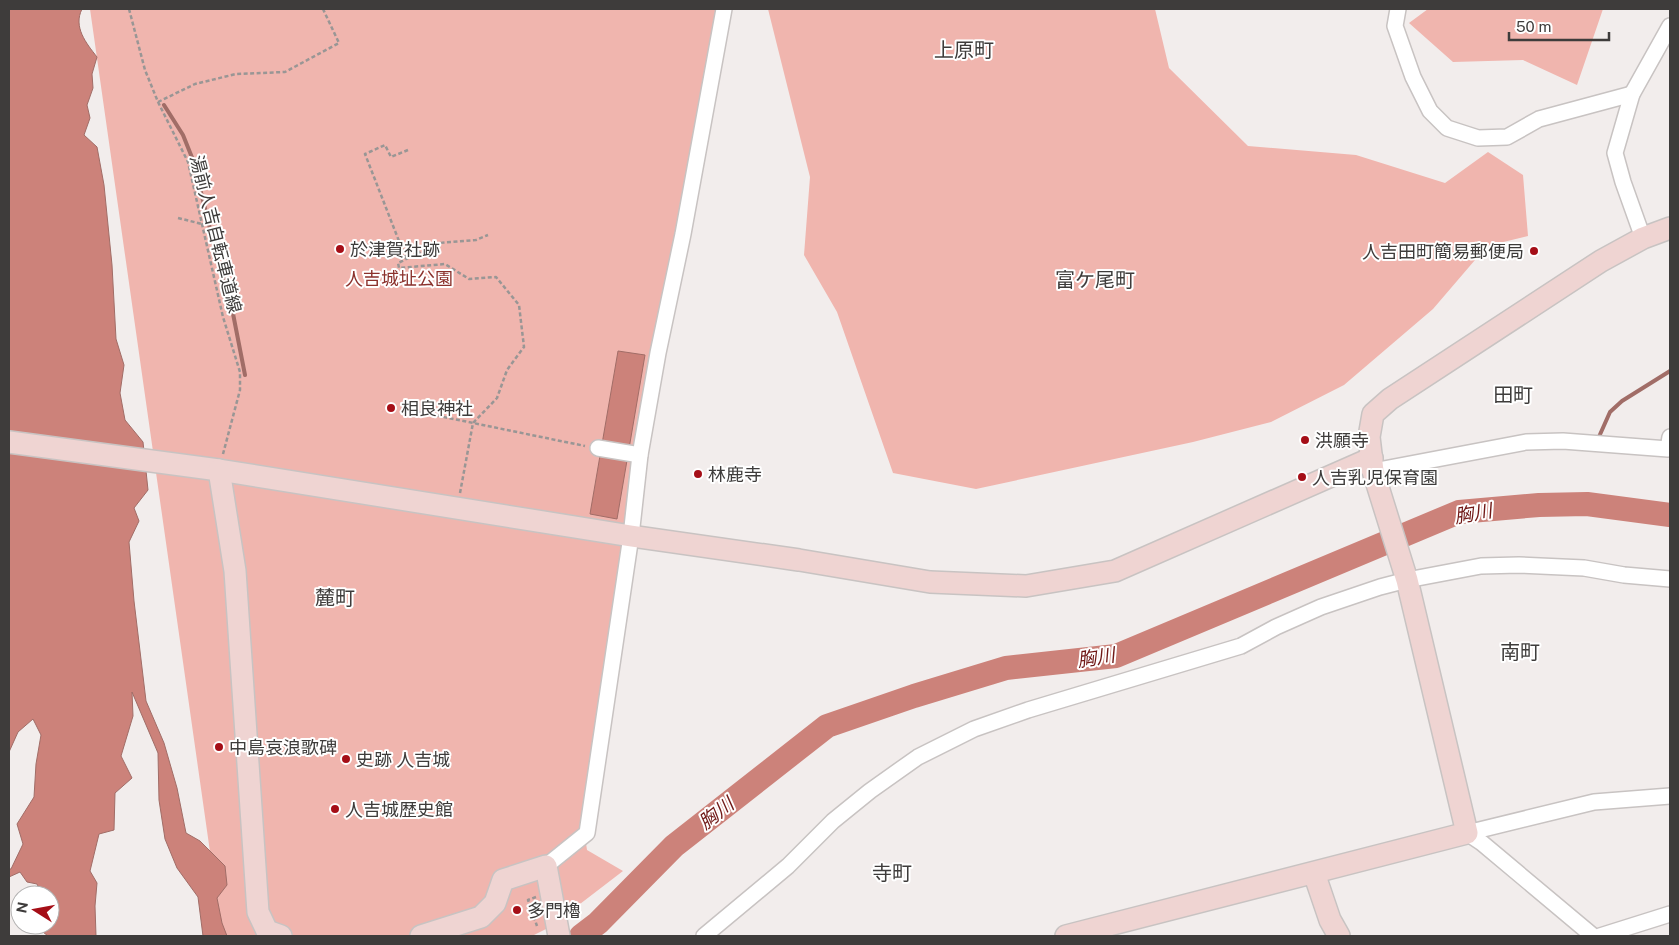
<svg xmlns="http://www.w3.org/2000/svg" width="1679" height="945" font-family="'Public Sans','Noto Sans JP',sans-serif">
<rect width="100%" height="100%" fill="#f2edec"/>
<g fill="#f0b5ae">
<polygon points="90,9 717,9 584,830 587,850 623,871 550,927 532,936 222,936"/>
<polygon points="768,9 1155,9 1169,68 1248,146 1356,155 1445,183 1488,152 1523,175 1528,236 1487,246 1433,309 1344,385 1271,422 1193,442 976,489 893,473 837,312 804,255 810,177"/>
<polygon points="1428,9 1603,9 1577,85 1523,60 1453,62 1409,23"/>
</g>
<g fill="#cc827a" stroke="#a16d67">
<path d="M9,9H82C73,27 86,43 97,57L92,74L93,88L87,105L90,118L84,135L97,147L104,185L112,265L116,339L124,365L120,393L125,420L143,442L148,490L134,508L139,521L129,542L134,601L146,701L164,743L177,788L186,833L200,841L225,866L227,885L217,898L222,923L227,936H203L198,897L177,868L165,839L159,800L158,753L132,692L133,716L121,756L132,778L115,793L114,830L99,834L90,871L97,883L95,906L96,936H48L43,932V925H50V895H42L37,884L27,882L20,872L9,877V869H11L23,844L17,824L34,797L36,764L41,735L33,719L18,732L9,752Z"/>
<polygon points="618,351 645,355 617,519 590,514"/>
</g>
<g fill="none" stroke-linecap="round" stroke-linejoin="round">
<g stroke="#a16d67" stroke-width="4">
<polyline points="164,105 183,135 193,160 220,269 228,288 245,375"/>
<polyline points="1598,439 1610,412 1622,401 1670,371"/>
</g>
<polyline stroke="#cc827a" stroke-width="24" points="581,936 598,923 674,846 827,726 914,696 1006,668 1116,656 1459,512 1539,505 1587,504 1670,515"/>
<g stroke="#c8c3c2" stroke-width="18">
<g id="street">
<polyline points="1398,9 1395,26 1413,77 1430,111 1447,128 1478,138 1507,137 1539,119 1632,94"/>
<polyline points="1643,238 1623,182 1615,153 1632,94 1670,26"/>
<polyline points="598,448 640,455"/>
<polyline points="1373,471 1526,442 1563,441 1668,449 1670,437"/>
<polyline points="1467,833 1594,802 1670,796"/>
<polyline points="1467,833 1482,843 1593,936"/>
<polyline points="546,866 587,833 631,536 640,455 658,353 683,234 724,9"/>
<polyline points="704,936 788,866 833,821 870,791 918,757 974,729 1028,710 1241,646 1276,627 1321,607 1380,587 1407,580 1481,566 1519,565 1584,568 1624,575 1670,579"/>
<polyline points="1600,936 1670,914"/>
</g>
</g>
<g stroke="#c8c3c2" stroke-width="24">
<g id="secondary">
<polyline points="9,442 219,470 631,536 799,560 930,582 1026,586 1115,571 1372,458"/>
<polyline points="219,470 235,571 258,912 267,931 281,936"/>
<polyline points="1314,873 1330,920 1339,936"/>
<polyline points="421,936 481,917 495,903 503,880 546,866 559,936"/>
<polyline points="1066,936 1467,833 1407,580 1373,471 1369,437 1373,414 1390,399 1601,261 1643,238 1670,228"/>
</g>
</g>
<g stroke="#999695" stroke-width="2.5" stroke-dasharray="4 2.5" stroke-linecap="butt">
<polyline points="129,9 145,70 158,102 188,162 223,317 240,372 240,390 223,454"/>
<polyline points="158,102 195,84 236,74 285,72 339,43 323,9"/>
<polyline points="178,218 202,224"/>
<polyline points="406,259 365,154 385,145 391,157 408,150"/>
<polyline points="405,409 585,446"/>
<polyline points="460,493 473,423 497,398 507,370 524,347 519,305 496,277 469,279 445,264 399,268 398,263 439,243 476,240 488,235"/>
<polyline points="536,897 528,900 537,926"/>
</g>
<use href="#street" stroke="#fff" stroke-width="15"/>
<use href="#secondary" stroke="#efd4d2" stroke-width="21"/>
</g>
<g fill="#a50e17" stroke="#fff" stroke-width="2">
<circle cx="340" cy="249" r="5"/>
<circle cx="1534" cy="251" r="5"/>
<circle cx="391" cy="408" r="5"/>
<circle cx="1305" cy="440" r="5"/>
<circle cx="698" cy="474" r="5"/>
<circle cx="1302" cy="477" r="5"/>
<circle cx="219" cy="747" r="5"/>
<circle cx="346" cy="759" r="5"/>
<circle cx="335" cy="809" r="5"/>
<circle cx="517" cy="910" r="5"/>
</g>
<g text-anchor="middle" dominant-baseline="central" stroke-width="4" stroke-linejoin="round" paint-order="stroke">
<g font-size="18" fill="#3e3c3b" stroke="#fff">
<text transform="translate(216 234) rotate(76)">湯前人吉自転車道線</text>
</g>
<g font-size="18" fill="#3e3c3b" stroke="#fff" text-anchor="start">
<text x="350" y="249">於津賀社跡</text>
<text x="1524" y="251" text-anchor="end">人吉田町簡易郵便局</text>
<text x="401" y="408">相良神社</text>
<text x="1315" y="440">洪願寺</text>
<text x="708" y="474">林鹿寺</text>
<text x="1312" y="477">人吉乳児保育園</text>
<text x="229" y="747">中島哀浪歌碑</text>
<text x="356" y="759">史跡 人吉城</text>
<text x="345" y="809">人吉城歴史館</text>
<text x="527" y="910">多門櫓</text>
</g>
<g font-size="18" fill="#8b312c" stroke="#fff">
<text x="399" y="278">人吉城址公園</text>
</g>
<g font-size="19" font-style="italic" fill="#701816" stroke="#fff">
<text transform="translate(1473 513) rotate(-10)">胸川</text>
<text transform="translate(1096 657) rotate(-9)">胸川</text>
<text transform="translate(716 813) rotate(-38)">胸川</text>
</g>
<g font-size="20" fill="#3e3c3b" stroke="#fff">
<text x="964" y="50">上原町</text>
<text x="1095" y="280">富ケ尾町</text>
<text x="1513" y="395">田町</text>
<text x="335" y="598">麓町</text>
<text x="1520" y="652">南町</text>
<text x="892" y="873">寺町</text>
</g>
</g>
<rect width="1679" height="945" fill="none" stroke="#3e3c3b" stroke-width="20"/>
<g transform="translate(35 910) rotate(281)"><circle r="24" fill="#ffffff" stroke="#b2b1b1"/>
<path d="M0-4L9 19L0 12L-9 19Z" fill="#a50e17"/>
<text y="-8" font-size="14" font-weight="bold" text-anchor="middle" fill="#3e3c3b">N</text>
</g>
<path d="M1509 32v8h100v-8" fill="none" stroke="#3e3c3b" stroke-width="2.5"/>
<text x="1516" y="32" font-size="15" fill="#3e3c3b" stroke="#ffffff" stroke-width="4" paint-order="stroke">50 m</text>
</svg>
